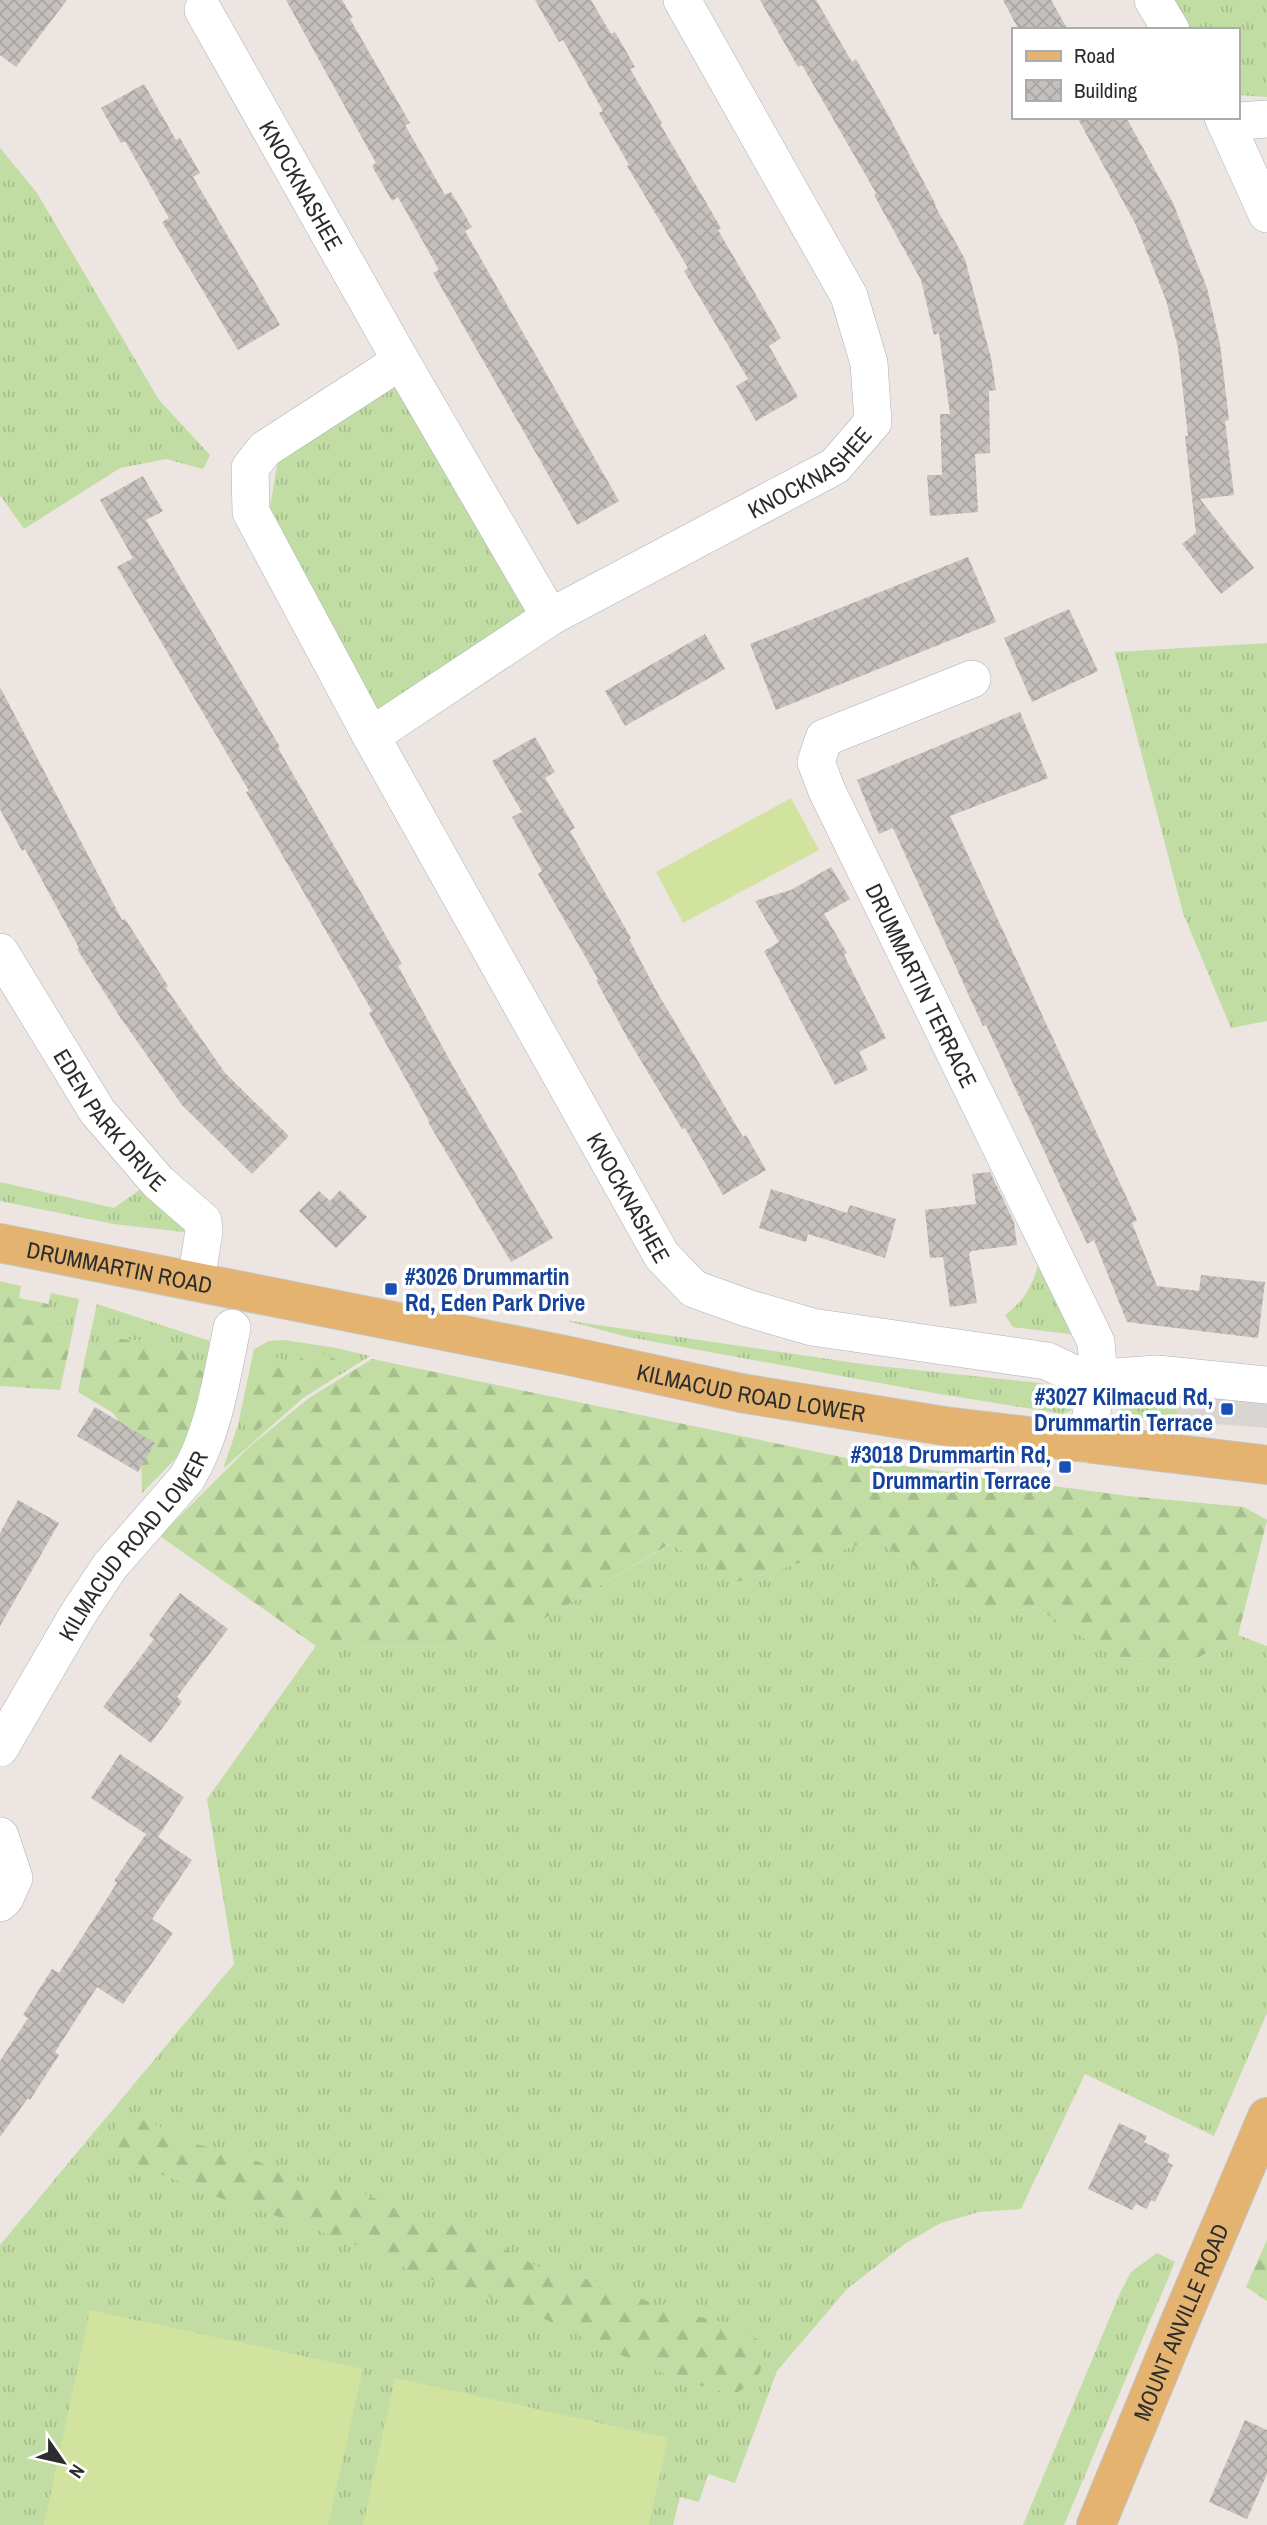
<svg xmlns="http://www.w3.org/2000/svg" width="1267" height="2525" font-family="'Archivo Narrow',sans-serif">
<defs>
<pattern id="grass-tufts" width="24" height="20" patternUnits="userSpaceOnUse" patternTransform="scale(1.75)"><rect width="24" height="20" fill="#c1dda3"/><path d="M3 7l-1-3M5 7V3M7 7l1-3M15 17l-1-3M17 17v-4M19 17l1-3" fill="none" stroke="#a6be8c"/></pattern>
<pattern id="forest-firs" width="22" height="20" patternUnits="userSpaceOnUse" patternTransform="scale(1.75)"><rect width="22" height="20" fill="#c1dda3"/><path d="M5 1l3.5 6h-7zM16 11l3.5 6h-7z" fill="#a6be8c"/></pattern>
<pattern id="building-cross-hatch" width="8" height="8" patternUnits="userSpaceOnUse" patternTransform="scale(1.75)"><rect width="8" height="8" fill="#c5c0bc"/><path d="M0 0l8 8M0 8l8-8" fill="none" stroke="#a9a5a2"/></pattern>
</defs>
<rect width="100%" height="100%" fill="#ece5e1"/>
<g fill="url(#grass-tufts)">
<polygon points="1170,0 1267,0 1267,97 1237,95 1237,30 1187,30"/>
<polygon points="0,148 37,193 159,400 210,455 203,469 166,459 120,468 24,529 0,495"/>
<polygon points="401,381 541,606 376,714 268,518 278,460"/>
<polygon points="1267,643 1267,1021 1231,1028 1183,913 1115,652"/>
<polygon points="0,1182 114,1208 141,1189 185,1228 184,1232 114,1224 0,1201"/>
<path d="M1039,1260L1085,1336L1013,1327L1005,1315C1025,1300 1034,1284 1039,1260Z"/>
<polygon points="51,1293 79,1299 70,1344 60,1320 48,1304"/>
<polygon points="97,1304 210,1341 204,1374 177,1344 111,1338 85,1358"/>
<polygon points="564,1320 869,1365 1040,1383 1055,1388 1060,1383 1074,1396 1072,1410 1063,1414 934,1393 628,1337"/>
<polygon points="284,1340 336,1348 370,1356 303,1398 223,1469 238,1425 254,1349 269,1341"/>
<polygon points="1128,1390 1141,1396 1179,1398 1176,1421 1122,1418 1119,1403"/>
<polygon points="877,1539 983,1617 1035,1607 1113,1656 1189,1663 1238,1635 1267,1646 1267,2013 1214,2136 1085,2074 1021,2209 979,2212 941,2223 906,2243 847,2289 777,2371 735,2483 708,2474 699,2502 680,2497 673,2525 0,2525 0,2245 234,1964 207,1799 316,1646 495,1647 671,1544 734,1583"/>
<polygon points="1157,2253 1175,2262 1064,2525 1023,2525 1120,2293 1131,2272"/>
</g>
<g fill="url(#forest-firs)">
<polygon points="0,1281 21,1286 19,1298 48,1304 60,1320 70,1344 60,1390 0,1386"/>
<polygon points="111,1338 177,1344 204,1374 190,1431 179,1455 142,1493 141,1452 113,1413 78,1392 85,1358"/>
<polygon points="312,1352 329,1355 342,1365 303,1391 253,1434 244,1424 256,1363 273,1357 295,1362"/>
<polygon points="372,1359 851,1459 1128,1496 1244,1507 1267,1520 1238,1635 1189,1663 1113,1656 1035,1607 983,1617 877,1539 734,1583 670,1544 496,1647 316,1646 160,1536 249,1447 309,1398"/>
<path d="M147,2120L190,2143L244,2155L301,2182L361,2192L405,2213L464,2228L548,2272L608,2283L664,2309L727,2323L762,2342C763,2375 761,2379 733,2395L675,2378L614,2352L513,2304L426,2278L362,2247L289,2220L208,2194L105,2150L118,2124Z"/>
<polygon points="1267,2240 1267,2301 1246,2287"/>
</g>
<g fill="#d2e3a0">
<polygon points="791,798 819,850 683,923 656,872"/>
<polygon points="90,2310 363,2369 328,2525 44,2525"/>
<polygon points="395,2378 668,2438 649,2525 363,2525"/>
</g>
<polygon fill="#d9d5d3" points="1128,1390 1267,1398 1267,1428 1176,1421 1179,1398 1151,1396 1134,1399"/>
<g fill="url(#building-cross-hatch)">
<polygon points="0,0 67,0 16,67 0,55"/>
<polygon points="286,0 342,0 353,18 350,19 410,123 405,125 445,195 451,192 472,227 465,231 619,501 577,525 433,273 439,270 398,197 392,201 372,166 376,163"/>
<polygon points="535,0 591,0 611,34 615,32 635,67 630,69 662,123 660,124 721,228 718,230 781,338 769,346 798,397 756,421 736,386 748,379 684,271 688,268 627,166 629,165 599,113 603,111 563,40 559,42"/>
<polygon points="760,0 816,0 852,62 856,59 887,113 936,205 935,206 965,259 991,358 996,390 989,391 990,453 975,454 978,512 930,516 927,475 942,475 940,414 950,414 939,333 934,335 921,280 874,195 876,193 802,65 798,67"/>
<polygon points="1003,0 1051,0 1068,30 1019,30"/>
<polygon points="144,84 176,140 180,138 200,173 193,177 280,325 238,350 162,222 169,218 125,141 121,143 101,108"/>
<polygon points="1077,117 1126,117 1173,203 1207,288 1220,344 1229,420 1225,421 1234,495 1200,499 1254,568 1221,594 1182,544 1196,533 1185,436 1188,436 1178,348 1166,300 1136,225"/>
<polygon points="143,476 163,511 146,520 280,747 278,748 402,964 398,966 459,1077 553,1238 511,1262 428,1122 429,1121 369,1013 372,1011 246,792 249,791 117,567 133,558 100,500"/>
<polygon points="968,557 996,622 776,710 750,644"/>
<polygon points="1069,609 1098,671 1032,702 1004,638"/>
<polygon points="705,634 725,669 625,726 605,691"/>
<polygon points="0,687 122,920 125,919 168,986 166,988 225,1073 289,1136 252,1174 182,1105 120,1017 77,949 79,948 25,849 22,851 0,809"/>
<polygon points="1020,712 1048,778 950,816 1137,1220 1132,1223 1157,1286 1199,1291 1201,1275 1265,1282 1258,1338 1127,1322 1094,1240 1087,1244 986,1025 983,1026 970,998 893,828 879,834 857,780"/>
<polygon points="535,737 555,772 545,778 575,828 570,831 631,938 629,939 657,992 743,1137 746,1135 766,1170 723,1195 685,1128 682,1129 628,1039 596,980 598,979 538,874 542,871 512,817 522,812 492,761"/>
<polygon points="831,867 850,899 824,914 847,953 844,955 886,1038 859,1052 868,1070 835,1085 764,951 779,942 755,901 791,890"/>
<polygon points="990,1172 1014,1222 1017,1245 971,1251 969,1254 977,1303 950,1307 943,1257 930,1258 925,1210 976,1204 972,1174"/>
<polygon points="771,1189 847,1213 850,1205 896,1219 885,1258 808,1234 806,1242 759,1228"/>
<polygon points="340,1190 367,1217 336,1248 299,1211 319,1191 330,1201"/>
<polygon points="95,1407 155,1443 138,1472 77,1436"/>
<polygon points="18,1500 59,1523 0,1626 0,1533"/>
<polygon points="180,1593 228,1629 177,1697 182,1702 151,1743 103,1707 154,1639 149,1635"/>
<polygon points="120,1754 184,1797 158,1837 192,1860 152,1919 173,1933 123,2004 97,1987 55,2052 59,2055 30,2100 28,2098 0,2137 0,2061 28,2018 23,2015 52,1969 59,1973 117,1883 114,1881 146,1834 91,1798"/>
<polygon points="1119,2123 1147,2136 1144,2142 1170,2155 1167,2162 1173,2165 1155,2202 1151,2200 1147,2209 1136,2204 1132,2210 1088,2189"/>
<polygon points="1245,2420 1267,2430 1267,2474 1247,2519 1209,2502"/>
</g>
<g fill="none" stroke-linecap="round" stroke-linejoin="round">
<g stroke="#adb1b7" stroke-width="38">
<g id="minor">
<polyline points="1153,0 1171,30"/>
<path id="s1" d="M203,10L401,361L550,617"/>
<polyline points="1223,117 1267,214"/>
<polyline points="1226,122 1267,119"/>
<path id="s2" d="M401,361L265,449L250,468L251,512L371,736L662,1256L694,1289L747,1308L812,1327L1047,1361L1072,1373L1099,1378L1157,1374L1267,1385"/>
<path id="s3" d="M972,679L824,738L816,762L827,791L1096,1342L1099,1378L1085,1444"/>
<path id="s4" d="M371,736L550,617L835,466L873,422L869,363L849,296L682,0"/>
<path id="s5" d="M0,952L97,1111L158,1182L203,1221L204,1231L196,1281"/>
<path id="s6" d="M0,1748L78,1614L110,1566L187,1478C214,1433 221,1380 232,1328"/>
<polyline points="0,1836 14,1878 5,1898 0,1903"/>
</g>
</g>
<g stroke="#c4c4c4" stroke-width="40">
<g id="major">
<path id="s7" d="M0,1243L565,1355L741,1393L944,1426L1267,1465"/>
<path id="s8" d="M1096,2525L1179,2324L1267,2117"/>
</g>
</g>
<use href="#minor" stroke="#fff" stroke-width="37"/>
<use href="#major" stroke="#e3b36f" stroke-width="38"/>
</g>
<g fill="#1a4fb4" stroke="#fff" stroke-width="2.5">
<rect x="384" y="1282" width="14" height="14" rx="3.5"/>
<rect x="1220" y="1402" width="14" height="14" rx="3.5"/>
<rect x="1058" y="1460" width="14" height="14" rx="3.5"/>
</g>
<g text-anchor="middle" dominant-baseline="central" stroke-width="7" stroke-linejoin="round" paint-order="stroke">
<g font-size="23" fill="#2c2c2c" stroke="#fff">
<text stroke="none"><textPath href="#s1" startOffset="201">KNOCKNASHEE</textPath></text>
<text stroke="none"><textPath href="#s4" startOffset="513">KNOCKNASHEE</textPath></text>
<text stroke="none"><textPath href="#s3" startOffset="432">DRUMMARTIN TERRACE</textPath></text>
<text stroke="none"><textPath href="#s5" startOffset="201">EDEN PARK DRIVE</textPath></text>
<text stroke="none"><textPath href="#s2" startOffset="1013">KNOCKNASHEE</textPath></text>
<text stroke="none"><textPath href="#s7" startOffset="122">DRUMMARTIN ROAD</textPath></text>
<text stroke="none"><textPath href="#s7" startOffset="766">KILMACUD ROAD LOWER</textPath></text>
<text stroke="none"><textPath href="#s6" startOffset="243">KILMACUD ROAD LOWER</textPath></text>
<text stroke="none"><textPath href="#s8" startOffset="220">MOUNT ANVILLE ROAD</textPath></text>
</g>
<g font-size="23" font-weight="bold" fill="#164399" stroke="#fff" text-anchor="end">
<text x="405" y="1276" text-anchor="start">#3026 Drummartin<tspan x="405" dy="26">Rd, Eden Park Drive</tspan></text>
<text x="1213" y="1396">#3027 Kilmacud Rd,<tspan x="1213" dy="26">Drummartin Terrace</tspan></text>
<text x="1051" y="1454">#3018 Drummartin Rd,<tspan x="1051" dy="26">Drummartin Terrace</tspan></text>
</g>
</g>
<rect x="1012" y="28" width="228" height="91" fill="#ffffff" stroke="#ababab" stroke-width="2"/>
<rect x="1026" y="51" width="35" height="10" fill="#e3b36f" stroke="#ababab" stroke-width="2"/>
<text x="1074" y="63" font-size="21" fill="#2c2c2c">Road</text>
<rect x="1026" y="80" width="35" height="21" fill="url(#building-cross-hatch)" stroke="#ababab" stroke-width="2"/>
<text x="1074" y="98" font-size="21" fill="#2c2c2c">Building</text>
<g transform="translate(63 2462) rotate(124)" stroke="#ffffff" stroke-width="5" paint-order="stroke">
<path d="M0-5L12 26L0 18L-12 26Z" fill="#2c2c2c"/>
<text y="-10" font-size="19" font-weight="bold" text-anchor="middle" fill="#2c2c2c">N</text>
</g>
</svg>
